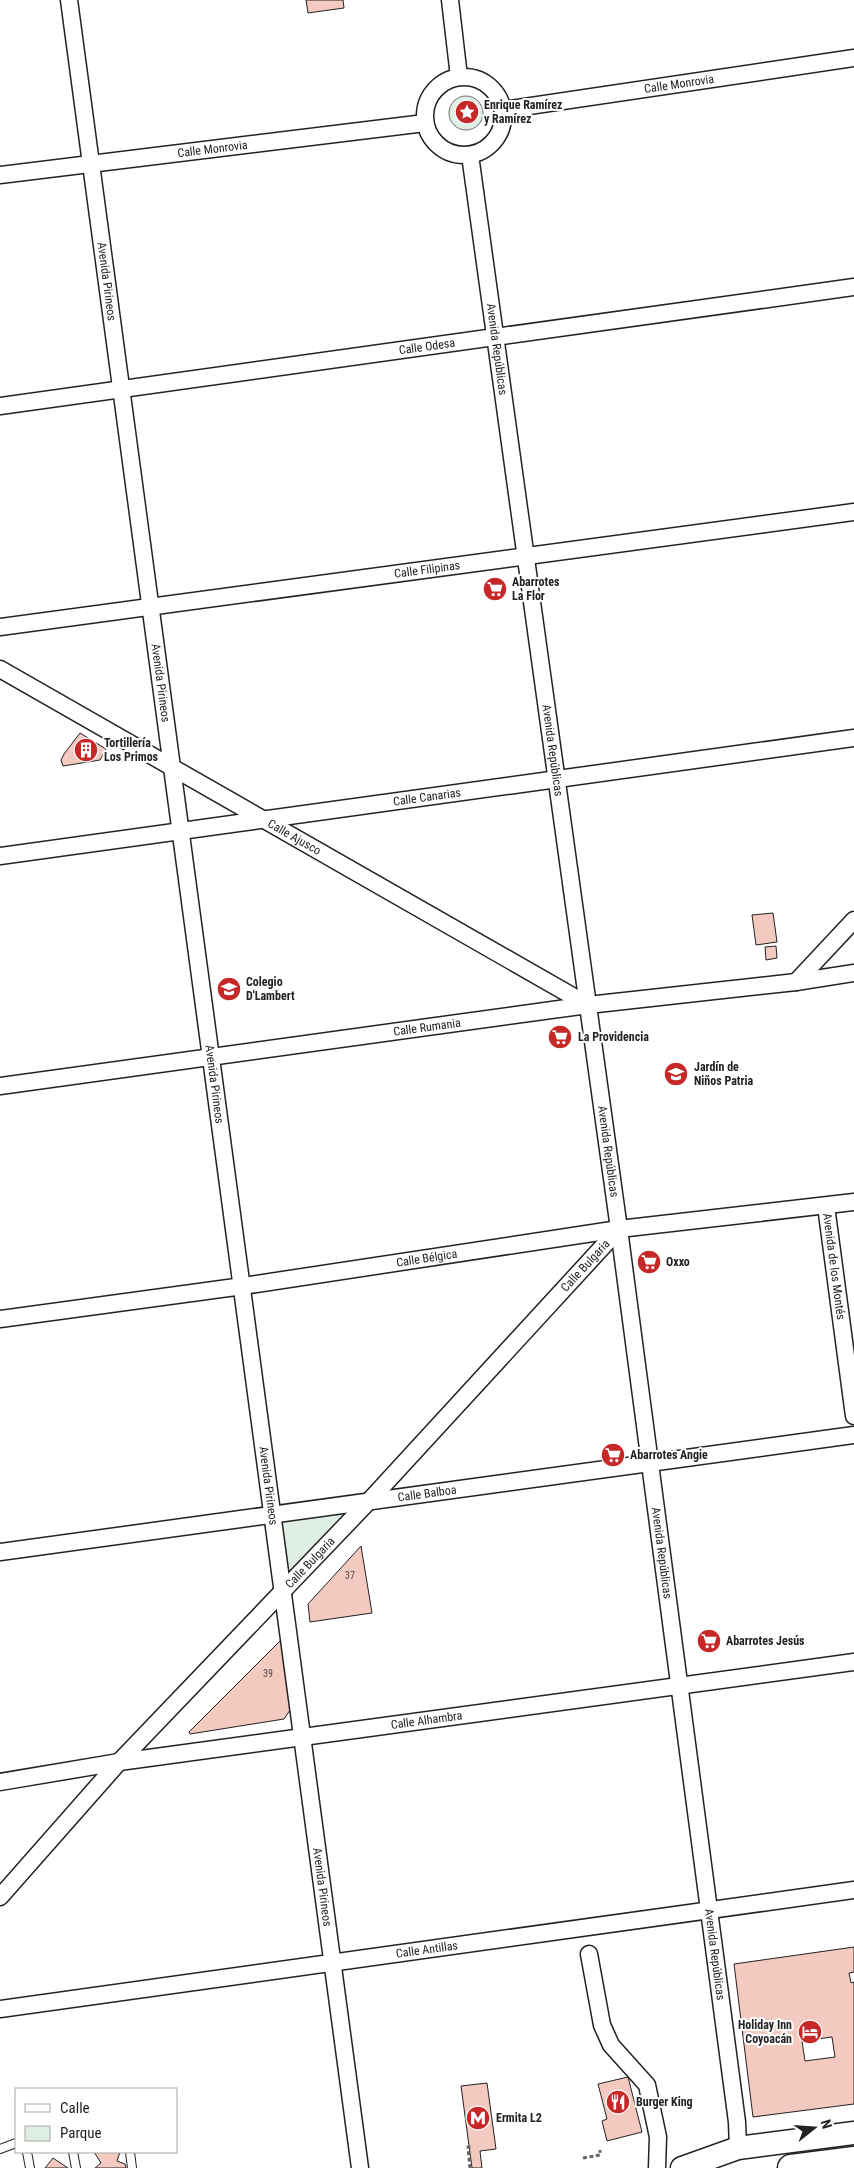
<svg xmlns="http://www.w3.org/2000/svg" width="854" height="2168" font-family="'Roboto Condensed',sans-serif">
<rect width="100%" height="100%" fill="#fff"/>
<g fill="#e0efe3" stroke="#6f6f6f">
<circle cx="466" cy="113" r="17"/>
<polygon points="369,1501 284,1590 276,1514"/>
</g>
<g fill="#f3c9c0" stroke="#222" fill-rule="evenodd">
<polygon points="306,0 343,0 344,8 308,13"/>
<polygon points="80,733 106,749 100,760 63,766 61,760 64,754"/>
<polygon points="773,913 777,942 756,945 752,915"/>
<polygon points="776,946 777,958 766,960 765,947"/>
<polygon points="361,1546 372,1613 310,1622 308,1604"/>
<polygon points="283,1638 292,1707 284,1719 190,1734 189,1732"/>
<path d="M854,1947V1972L849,1973L851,1983L854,1982V2104L753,2117L734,1964ZM832,2037L835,2057L805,2061L802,2041Z"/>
<polygon points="628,2077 642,2132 607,2141 602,2121 607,2119 598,2084"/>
<polygon points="487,2083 496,2149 480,2151 482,2168 472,2168 461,2086"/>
<polygon points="94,2152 120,2152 117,2161 125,2164 126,2168 95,2168 101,2163"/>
<polygon points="53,2158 68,2168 45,2168"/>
</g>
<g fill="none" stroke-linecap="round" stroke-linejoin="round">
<g stroke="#222" stroke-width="10">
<g id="service">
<polyline points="0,2149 16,2143"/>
<polyline points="27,2152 30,2168"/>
<polyline points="73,2152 76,2168"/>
<polyline points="130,2152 132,2168"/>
</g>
</g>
<g stroke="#222" stroke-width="19">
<g id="minor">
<path id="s1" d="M69,0L360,2168"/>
<polyline points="450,0 459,77"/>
<circle cx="464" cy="116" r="39"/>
<path id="s2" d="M503,110L854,58"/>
<path id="s3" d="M470,155L619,1229L737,2122L738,2148"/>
<path id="s4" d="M0,175L425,123"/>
<path id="s5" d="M0,406L854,287"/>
<path id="s6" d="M0,627L854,512"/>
<path id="s7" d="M0,669L588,1005"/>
<path id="s8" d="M0,856L854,738"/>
<polyline points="796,982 854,920"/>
<path id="s9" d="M0,1086L588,1005L796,982L854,973"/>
<path id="s10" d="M826,1206L854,1416"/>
<path id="s11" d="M0,1319L243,1286L619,1229L854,1202"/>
<path id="s12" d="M0,1552L854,1435"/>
<path id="s13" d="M0,1782L119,1762L854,1662"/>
<path id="s14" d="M0,1897L119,1762L370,1500L619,1229"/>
<polyline points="589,1954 602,2025 611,2045 647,2085 658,2137 657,2168"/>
<path id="s15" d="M0,2009L854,1890"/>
</g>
</g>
<g stroke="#222" stroke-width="25">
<polyline id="secondary" points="682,2168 738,2148 854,2133"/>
</g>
<g stroke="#222" stroke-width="29">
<polyline id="trunk" points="791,2168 854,2160"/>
</g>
<g stroke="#646464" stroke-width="3" stroke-dasharray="4 2.5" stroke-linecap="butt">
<polyline points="583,2158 600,2155 600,2150"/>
<polyline points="470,2168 468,2147 473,2147"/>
</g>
<use href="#service" stroke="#fff" stroke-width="8"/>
<use href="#minor" stroke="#fff" stroke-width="16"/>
<use href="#secondary" stroke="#fff" stroke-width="22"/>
<use href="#trunk" stroke="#fff" stroke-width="26"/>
</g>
<defs>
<g id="sight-disc" transform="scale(1.25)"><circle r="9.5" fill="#c62828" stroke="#fff"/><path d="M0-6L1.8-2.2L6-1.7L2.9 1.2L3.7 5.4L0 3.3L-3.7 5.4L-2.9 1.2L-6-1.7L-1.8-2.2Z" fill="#fff"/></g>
<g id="supermarket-disc" transform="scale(1.25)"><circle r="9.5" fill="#c62828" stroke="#fff"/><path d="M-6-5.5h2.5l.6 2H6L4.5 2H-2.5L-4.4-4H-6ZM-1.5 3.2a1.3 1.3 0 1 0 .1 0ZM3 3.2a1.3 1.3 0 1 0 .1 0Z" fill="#fff"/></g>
<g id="building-disc" transform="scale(1.25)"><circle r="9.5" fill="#c62828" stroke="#fff"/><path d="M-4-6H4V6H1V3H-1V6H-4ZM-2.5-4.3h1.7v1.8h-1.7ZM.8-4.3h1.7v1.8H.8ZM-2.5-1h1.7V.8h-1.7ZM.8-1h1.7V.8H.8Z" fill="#fff"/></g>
<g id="school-disc" transform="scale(1.25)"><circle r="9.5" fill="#c62828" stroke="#fff"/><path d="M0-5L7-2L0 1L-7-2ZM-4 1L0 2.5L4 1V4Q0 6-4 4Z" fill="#fff"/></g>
<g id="hotel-disc" transform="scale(1.25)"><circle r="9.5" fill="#c62828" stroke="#fff"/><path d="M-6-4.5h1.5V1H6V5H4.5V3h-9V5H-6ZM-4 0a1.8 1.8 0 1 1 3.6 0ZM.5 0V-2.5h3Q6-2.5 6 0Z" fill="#fff"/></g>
<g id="restaurant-disc" transform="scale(1.25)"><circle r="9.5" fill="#c62828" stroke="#fff"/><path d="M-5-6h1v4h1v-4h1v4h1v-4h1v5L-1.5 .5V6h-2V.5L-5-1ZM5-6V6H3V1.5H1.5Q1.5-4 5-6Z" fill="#fff"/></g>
<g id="metro-disc" transform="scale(1.25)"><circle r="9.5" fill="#c62828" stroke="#fff"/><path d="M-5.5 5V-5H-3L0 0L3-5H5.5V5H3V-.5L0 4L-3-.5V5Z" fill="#fff"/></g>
</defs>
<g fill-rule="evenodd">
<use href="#sight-disc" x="467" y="112"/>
<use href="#supermarket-disc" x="495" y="589"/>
<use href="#building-disc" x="86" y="750"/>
<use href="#school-disc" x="229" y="989"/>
<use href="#supermarket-disc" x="560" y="1037"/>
<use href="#school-disc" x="676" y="1074"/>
<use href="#supermarket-disc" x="649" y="1262"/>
<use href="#supermarket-disc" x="613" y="1455"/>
<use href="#supermarket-disc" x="709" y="1641"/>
<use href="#hotel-disc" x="810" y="2032"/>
<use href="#restaurant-disc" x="618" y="2102"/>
<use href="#metro-disc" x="478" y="2118"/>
</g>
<g text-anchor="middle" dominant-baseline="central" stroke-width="4" stroke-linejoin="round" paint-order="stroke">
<g font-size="10" fill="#564c4a">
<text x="350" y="1575">37</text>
<text x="268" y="1673">39</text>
</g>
<g font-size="12" fill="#222" stroke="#fff">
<text stroke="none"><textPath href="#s2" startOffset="178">Calle Monrovia</textPath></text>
<text stroke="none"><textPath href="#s4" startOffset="214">Calle Monrovia</textPath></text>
<text stroke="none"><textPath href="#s1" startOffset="284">Avenida Pirineos</textPath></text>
<text stroke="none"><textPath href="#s5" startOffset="431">Calle Odesa</textPath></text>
<text stroke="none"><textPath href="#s3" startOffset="196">Avenida Repúblicas</textPath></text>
<text stroke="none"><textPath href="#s6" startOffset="431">Calle Filipinas</textPath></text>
<text stroke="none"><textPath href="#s1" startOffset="689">Avenida Pirineos</textPath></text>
<text stroke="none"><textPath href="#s3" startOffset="601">Avenida Repúblicas</textPath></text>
<text stroke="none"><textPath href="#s8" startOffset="431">Calle Canarias</textPath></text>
<text stroke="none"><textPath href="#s7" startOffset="339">Calle Ajusco</textPath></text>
<text stroke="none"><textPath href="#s9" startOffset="431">Calle Rumania</textPath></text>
<text stroke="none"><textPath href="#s1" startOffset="1094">Avenida Pirineos</textPath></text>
<text stroke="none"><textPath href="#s3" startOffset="1006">Avenida Repúblicas</textPath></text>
<text stroke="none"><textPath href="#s11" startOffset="431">Calle Bélgica</textPath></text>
<text stroke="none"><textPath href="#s14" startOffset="861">Calle Bulgaria</textPath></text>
<text stroke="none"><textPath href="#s10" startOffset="61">Avenida de los Montés</textPath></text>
<text stroke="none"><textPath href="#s1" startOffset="1499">Avenida Pirineos</textPath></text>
<text stroke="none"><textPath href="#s12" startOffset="431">Calle Balboa</textPath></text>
<text stroke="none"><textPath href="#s3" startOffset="1411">Avenida Repúblicas</textPath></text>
<text stroke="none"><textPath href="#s14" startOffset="456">Calle Bulgaria</textPath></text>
<text stroke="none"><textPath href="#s13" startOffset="431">Calle Alhambra</textPath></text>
<text stroke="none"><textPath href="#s1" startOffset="1904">Avenida Pirineos</textPath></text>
<text stroke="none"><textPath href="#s15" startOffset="431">Calle Antillas</textPath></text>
<text stroke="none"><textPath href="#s3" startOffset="1816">Avenida Repúblicas</textPath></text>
</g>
<g font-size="12" font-weight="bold" fill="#222" stroke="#fff" text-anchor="start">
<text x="484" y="105">Enrique Ramírez<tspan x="484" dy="14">y Ramírez</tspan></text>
<text x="512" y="582">Abarrotes<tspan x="512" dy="14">La Flor</tspan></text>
<text x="104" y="743">Tortillería<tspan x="104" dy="14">Los Primos</tspan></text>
<text x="246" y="982">Colegio<tspan x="246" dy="14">D'Lambert</tspan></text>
<text x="578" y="1037">La Providencia</text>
<text x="694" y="1067">Jardín de<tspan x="694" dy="14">Niños Patria</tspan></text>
<text x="666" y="1262">Oxxo</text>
<text x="630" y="1455">Abarrotes Angie</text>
<text x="726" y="1641">Abarrotes Jesús</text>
<text x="792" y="2025" text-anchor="end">Holiday Inn<tspan x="792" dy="14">Coyoacán</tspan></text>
<text x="636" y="2102">Burger King</text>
<text x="496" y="2118">Ermita L2</text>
</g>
</g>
<rect x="15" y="2088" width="162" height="65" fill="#ffffff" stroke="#a7a7a7"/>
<rect x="25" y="2104" width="25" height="8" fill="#ffffff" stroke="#a7a7a7"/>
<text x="60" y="2113" font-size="15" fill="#222222">Calle</text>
<rect x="25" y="2126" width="25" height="15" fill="#e0efe3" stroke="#a7a7a7"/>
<text x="60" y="2138" font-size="15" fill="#222222">Parque</text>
<g transform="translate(814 2128) rotate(73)" stroke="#ffffff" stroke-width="4" paint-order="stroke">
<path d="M0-4L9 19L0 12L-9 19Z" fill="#222222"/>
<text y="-8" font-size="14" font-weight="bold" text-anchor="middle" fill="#222222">N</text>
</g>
</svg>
